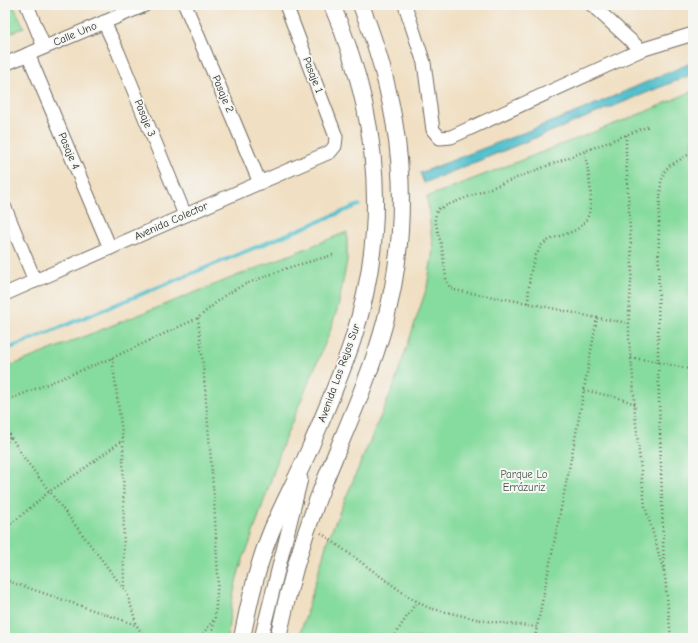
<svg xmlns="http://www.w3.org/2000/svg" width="698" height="643" font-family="'Comic Neue',sans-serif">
<rect width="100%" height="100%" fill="#f6f6f2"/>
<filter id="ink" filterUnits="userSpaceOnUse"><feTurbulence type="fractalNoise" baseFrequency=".025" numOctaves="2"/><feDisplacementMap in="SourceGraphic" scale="8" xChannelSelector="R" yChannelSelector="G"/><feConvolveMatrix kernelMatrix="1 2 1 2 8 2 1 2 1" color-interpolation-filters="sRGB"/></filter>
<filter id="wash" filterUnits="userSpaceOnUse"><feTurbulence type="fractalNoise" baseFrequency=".012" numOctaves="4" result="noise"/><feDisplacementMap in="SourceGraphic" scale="16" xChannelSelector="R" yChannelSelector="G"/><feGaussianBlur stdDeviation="0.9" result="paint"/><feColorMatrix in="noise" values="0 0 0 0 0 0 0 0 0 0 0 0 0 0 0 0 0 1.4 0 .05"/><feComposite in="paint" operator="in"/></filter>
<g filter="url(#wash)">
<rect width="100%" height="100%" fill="#f0dfc2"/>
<g fill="#86db9e" stroke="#588364">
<polygon points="5,5 13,5 24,27 5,36"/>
<polygon points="693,91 693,638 299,638 328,539 394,385 427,287 433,250 427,197 645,112"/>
<path d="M347,232V261L338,307L329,334L284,441L249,545C235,573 231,607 227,638H5V368Z"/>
</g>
<polygon fill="#53c0cd" stroke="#3f767c" points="693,62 693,74 424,183 420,173 577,112"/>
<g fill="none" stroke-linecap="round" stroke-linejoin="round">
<polyline stroke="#53c0cd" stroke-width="4" points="5,350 359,205"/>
</g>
</g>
<g filter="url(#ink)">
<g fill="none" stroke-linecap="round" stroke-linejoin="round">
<g stroke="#706a60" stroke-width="15">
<g id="minor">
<polyline points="27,5 44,47"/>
<polyline points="185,5 260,183"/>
<polyline points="405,5 424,63 433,130 440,138 451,137 641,50 693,34"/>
<polyline points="592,5 641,50"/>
<polyline points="104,22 118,52 185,215"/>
<polyline points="28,54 110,248"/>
<polyline points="5,64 145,5"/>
<polyline points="5,208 35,281"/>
<polyline points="5,294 330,152 335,146 336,137 286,5"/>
<polyline points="261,638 301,479"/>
</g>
</g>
<g stroke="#706a60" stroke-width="18">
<g id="major">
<path d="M242,638C249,602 257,566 271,532C283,503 298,476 310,448C325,412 341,376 353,339C390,225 379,114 332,5"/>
<path d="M278,638C289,585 304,533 324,483C345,430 370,378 385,322C414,213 402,109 361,5"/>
</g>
</g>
<g stroke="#706a60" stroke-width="2.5" stroke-dasharray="1 3" stroke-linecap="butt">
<polyline points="626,135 626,155 632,267 629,314 629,341 633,377 635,415 645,507 652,529 665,577 671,638"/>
<polyline points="693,195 693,200"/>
<path d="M528,303C529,285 529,272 536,255C538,253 539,249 540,247C553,232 579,238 588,216C595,198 587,170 585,151"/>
<polyline points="198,318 203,364 214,498 218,578 215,618 200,638"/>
<polyline points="597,318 629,323"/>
<polyline points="112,358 123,440 124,588"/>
<polyline points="631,358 649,360 693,370"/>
<polyline points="584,390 619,398 635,404"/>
<polyline points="5,401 112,358 198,318 224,296 243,285 287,268 333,255"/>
<polyline points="5,423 11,437 24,458 124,589 128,596 137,626"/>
<polyline points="693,436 693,514"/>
<polyline points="5,445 10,437"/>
<polyline points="5,529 50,491 78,473 123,440"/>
<polyline points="321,533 409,597 429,608 485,621 537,627 575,439 597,318 528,303 454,290 448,285 446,278 442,248 435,220 436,213 438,209 450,204 649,126"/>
<polyline points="664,571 658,362 659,215 661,183 664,172 669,166 693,152"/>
<polyline points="5,580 131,623 137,626 145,638"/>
<polyline points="212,638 214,621"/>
<polyline points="393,638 417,601"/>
<polyline points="535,638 537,627"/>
</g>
<use href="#minor" stroke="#fff" stroke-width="13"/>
<use href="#major" stroke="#fff" stroke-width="16"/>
</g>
</g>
<g text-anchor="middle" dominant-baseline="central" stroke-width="4" stroke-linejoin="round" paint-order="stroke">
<g font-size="11" fill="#2b2b2b" stroke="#f6f6f2">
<text transform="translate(75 34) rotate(-23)">Calle Uno</text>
<text transform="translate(313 75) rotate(69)">Pasaje 1</text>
<text transform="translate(223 94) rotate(67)">Pasaje 2</text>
<text transform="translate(145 118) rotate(68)">Pasaje 3</text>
<text transform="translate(69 151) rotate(67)">Pasaje 4</text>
<text transform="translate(171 221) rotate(-24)">Avenida Colector</text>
<text transform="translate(339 373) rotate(-70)">Avenida Las Rejas Sur</text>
</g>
<g font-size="11" fill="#425748" stroke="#f6f6f2">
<text x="524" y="474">Parque Lo<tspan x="524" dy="13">Errázuriz</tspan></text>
</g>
</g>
<rect width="698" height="643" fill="none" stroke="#f6f6f2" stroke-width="20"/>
</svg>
